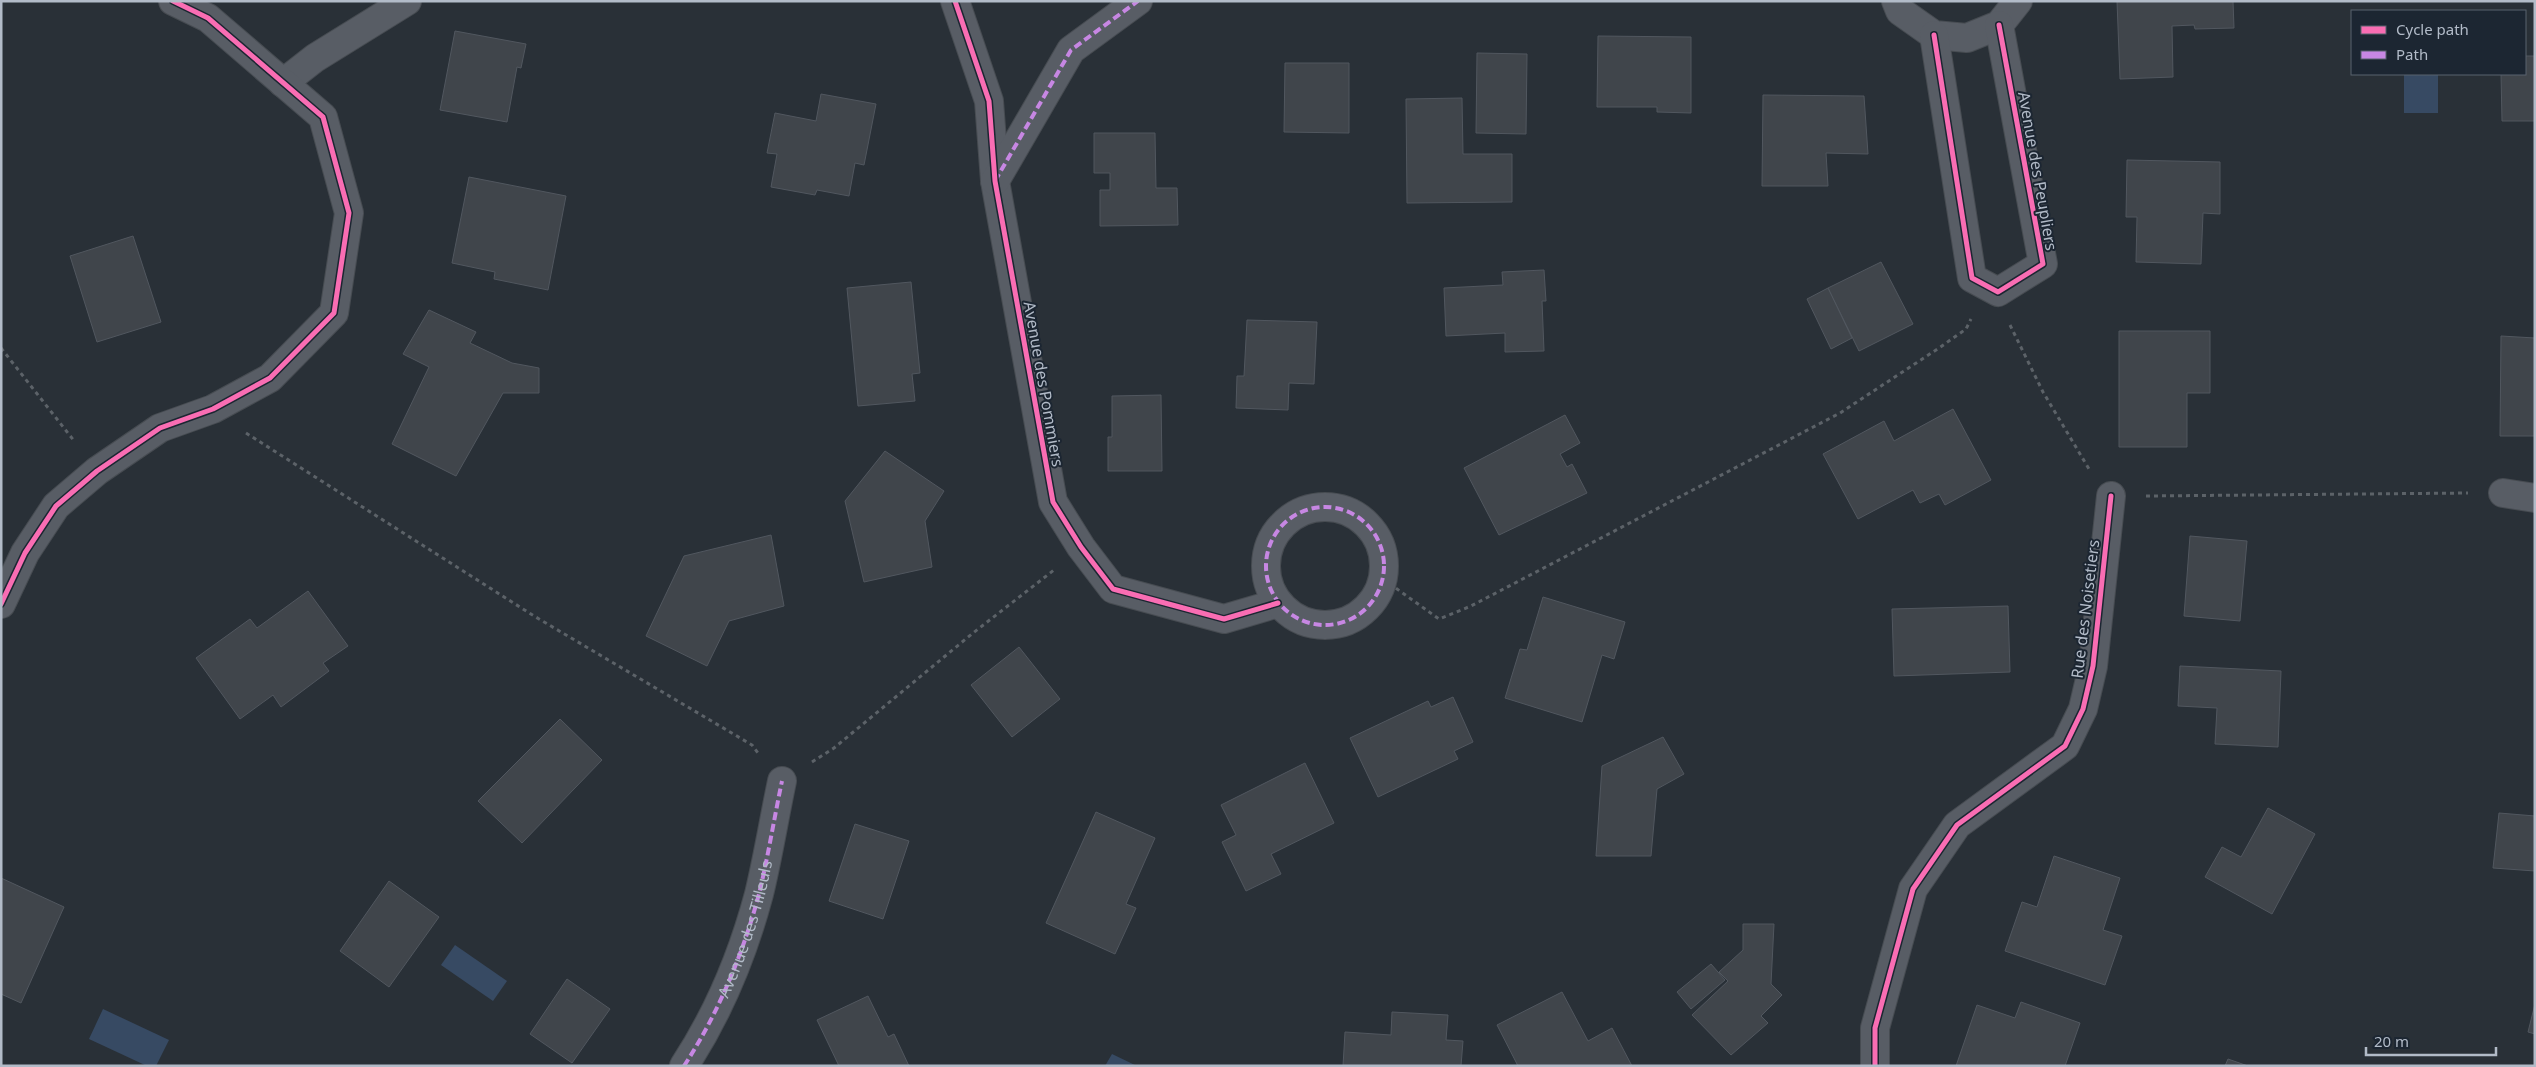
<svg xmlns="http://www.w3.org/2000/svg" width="2536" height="1067" font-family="'Noto Sans',sans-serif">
<rect width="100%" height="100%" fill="#293037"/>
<g fill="#374a63">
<rect x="2404" y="74" width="34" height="39"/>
<polygon points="455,945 507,981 493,1001 441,965"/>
<polygon points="103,1009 169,1040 156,1066 147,1066 89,1039"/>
<polygon points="1112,1054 1137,1066 1105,1066"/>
</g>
<g fill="#40454b" stroke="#51575f">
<polygon points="2117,1 2233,1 2234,28 2195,29 2194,25 2172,26 2173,77 2120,79"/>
<polygon points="455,31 526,44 521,68 517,67 507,122 440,110"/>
<polygon points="1598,36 1691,37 1691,113 1657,112 1657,107 1597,107"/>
<polygon points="1477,53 1527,54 1526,134 1476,133"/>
<polygon points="2525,56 2535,56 2535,121 2502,121 2501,74 2525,74"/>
<polygon points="1285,63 1349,63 1349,133 1284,132"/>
<polygon points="821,94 876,104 864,165 855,163 849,196 817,190 815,195 771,187 777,154 767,153 775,113 816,121"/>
<polygon points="1763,95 1864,96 1868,154 1826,153 1828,186 1762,186"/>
<polygon points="1462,98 1463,154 1512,154 1512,202 1407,203 1406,99"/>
<polygon points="1094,133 1155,133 1156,188 1177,188 1178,225 1100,226 1100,190 1110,190 1110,173 1094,173"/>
<polygon points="2127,160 2220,162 2220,214 2203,213 2201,264 2136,262 2137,217 2126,217"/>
<polygon points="469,177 566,196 548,290 494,279 495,272 452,263"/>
<polygon points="133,236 161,322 97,342 70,256"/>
<polygon points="1881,262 1913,324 1859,351 1828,288"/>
<polygon points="1544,270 1546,301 1542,301 1544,351 1505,352 1505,333 1446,336 1444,288 1503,285 1502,272"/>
<polygon points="911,282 920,373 912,374 915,401 858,406 847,288"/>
<polygon points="1828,288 1852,338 1831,349 1807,299"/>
<polygon points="429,310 476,332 470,343 512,363 539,368 539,393 503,393 456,476 392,444 429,367 403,354"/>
<polygon points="1247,320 1317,322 1314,384 1289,383 1288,410 1236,408 1237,376 1244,376"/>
<polygon points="2119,331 2210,331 2210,393 2187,393 2187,447 2119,447"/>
<polygon points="2501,336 2535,338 2535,436 2500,436"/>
<polygon points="1161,395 1162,471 1108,471 1108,437 1112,437 1112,396"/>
<polygon points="1953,409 1991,480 1945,505 1939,494 1920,503 1913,490 1858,519 1823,454 1884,421 1894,441"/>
<polygon points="1565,415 1580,443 1560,454 1567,467 1572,464 1587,493 1499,535 1464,468"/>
<polygon points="885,451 944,491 925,521 932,567 864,582 845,501"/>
<polygon points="771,535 784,606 729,621 707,666 646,636 684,556"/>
<polygon points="2190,536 2247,541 2240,621 2184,616"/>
<polygon points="308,591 348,646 323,663 329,671 281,707 273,695 240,719 196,658 250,619 257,628"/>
<polygon points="1543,597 1625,622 1614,659 1602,655 1582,722 1505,698 1520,649 1527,650"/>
<polygon points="2008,606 2010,672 1894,676 1892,609"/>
<polygon points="1019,647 1060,699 1012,737 971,685"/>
<polygon points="2180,666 2281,671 2278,747 2215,744 2217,708 2178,706"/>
<polygon points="1453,697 1473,742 1454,751 1458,759 1378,797 1350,738 1428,701 1431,707"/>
<polygon points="560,719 602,760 522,843 478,801"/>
<polygon points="1663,737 1684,774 1657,789 1651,856 1596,856 1602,766"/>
<polygon points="1305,763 1334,823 1271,854 1281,874 1246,891 1222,842 1236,835 1221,805"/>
<polygon points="2268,808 2315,834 2272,914 2205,877 2222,847 2241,857"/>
<polygon points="1096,812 1155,838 1126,904 1136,908 1115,954 1046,923"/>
<polygon points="2499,813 2535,816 2535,871 2493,868"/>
<polygon points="855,824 909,841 883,919 829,901"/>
<polygon points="2054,856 2120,878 2103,930 2122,936 2105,985 2005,951 2022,902 2037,907"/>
<polygon points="1,878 64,907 21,1003 1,994"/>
<polygon points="389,881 439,917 389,987 340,951"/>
<polygon points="1743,924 1774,924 1771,984 1782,995 1761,1016 1768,1023 1731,1055 1692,1015 1728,981 1719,972 1743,950"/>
<polygon points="1711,964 1725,980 1691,1009 1677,992"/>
<polygon points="567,979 610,1009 572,1063 530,1034"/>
<polygon points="1562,992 1588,1041 1612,1028 1632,1066 1518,1066 1497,1025"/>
<polygon points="868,996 888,1037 894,1034 909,1066 839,1066 817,1020"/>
<polygon points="2021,1002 2080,1023 2065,1066 1956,1066 1977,1005 2015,1018"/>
<polygon points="2535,1004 2535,1034 2528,1032"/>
<polygon points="1392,1012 1448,1015 1446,1040 1463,1041 1461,1066 1343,1066 1345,1032 1391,1035"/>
<polygon points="2228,1059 2248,1066 2225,1066"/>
</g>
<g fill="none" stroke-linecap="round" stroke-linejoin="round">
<g stroke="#474c52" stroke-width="30">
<g id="street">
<polyline points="955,1 989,101 995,181 1053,502 1081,547 1113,589 1224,619 1278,603"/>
<polyline points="1896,1 1900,11 1934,35 1967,38 1999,25 2018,1"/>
<polyline points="1934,35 1972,278 1998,292 2043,264 1999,25"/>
<polyline points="283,83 315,58 407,1"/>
<polyline points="995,181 1071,50 1138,1"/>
<polyline points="2503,493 2535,498"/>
<circle cx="1325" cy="566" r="59"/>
<polyline points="1,604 25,553 56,506 97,471 160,428 213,409 270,378 334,313 349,213 323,117 208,18 173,1"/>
<path d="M684,1066C718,1014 743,954 759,894C768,857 774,819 782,781"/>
<polyline points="1875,1066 1875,1028 1913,889 1957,825 2065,746 2083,709 2093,666 2111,496"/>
</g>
</g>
<g stroke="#5c6268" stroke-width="3" stroke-dasharray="4 4" stroke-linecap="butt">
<polyline points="2010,325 2043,392 2089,469"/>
<polyline points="1,348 75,442"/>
<polyline points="246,433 534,616 752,745 758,753"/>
<polyline points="2146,496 2468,493"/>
<polyline points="1383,579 1439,619 1471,606 1840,413 1939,348 1966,329 1971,319"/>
<polyline points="812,762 834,748 973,633 1054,570"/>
</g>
<use href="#street" stroke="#585d65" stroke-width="28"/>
<g stroke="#c787e3" stroke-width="4" stroke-dasharray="8 4" stroke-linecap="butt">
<polyline points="995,181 1071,50 1138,1"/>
<circle cx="1325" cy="566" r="59"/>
<path id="s1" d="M684,1066C718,1014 743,954 759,894C768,857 774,819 782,781"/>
</g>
<g stroke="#1c2632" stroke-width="8">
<g id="cycleway">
<polyline points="955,1 989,101 995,181 1053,502 1081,547 1113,589 1224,619 1278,603"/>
<polyline points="1934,35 1972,278 1998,292 2043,264 1999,25"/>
<polyline points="1,604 25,553 56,506 97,471 160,428 213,409 270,378 334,313 349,213 323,117 208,18 173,1"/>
<polyline points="1875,1066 1875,1028 1913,889 1957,825 2065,746 2083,709 2093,666 2111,496"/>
</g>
</g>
<use href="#cycleway" stroke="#f96db3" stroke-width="5"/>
</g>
<g text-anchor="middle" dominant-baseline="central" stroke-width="4" stroke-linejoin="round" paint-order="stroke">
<g font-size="16" fill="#b2bbc8" stroke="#1c2632">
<text transform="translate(2038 171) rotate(80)">Avenue des Peupliers</text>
<text transform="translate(1044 384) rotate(80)">Avenue des Pommiers</text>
<text transform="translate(2085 609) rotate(-83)">Rue des Noisetiers</text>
<text stroke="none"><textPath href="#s1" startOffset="151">Avenue des Tilleuls</textPath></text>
</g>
</g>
<rect width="2536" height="1067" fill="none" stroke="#b2bbc8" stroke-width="5"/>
<rect x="2351" y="10" width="175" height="65" fill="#1c2632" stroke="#58626e"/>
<rect x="2361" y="26" width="25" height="8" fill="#f96db3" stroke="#58626e"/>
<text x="2396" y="35" font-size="15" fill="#b2bbc8">Cycle path</text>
<rect x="2361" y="51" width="25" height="8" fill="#c787e3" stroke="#58626e"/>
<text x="2396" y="60" font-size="15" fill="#b2bbc8">Path</text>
<path d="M2366 1047v8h130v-8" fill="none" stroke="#b2bbc8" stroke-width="2.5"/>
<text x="2374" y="1047" font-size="15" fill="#b2bbc8" stroke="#1c2632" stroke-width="4" paint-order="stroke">20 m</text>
</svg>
